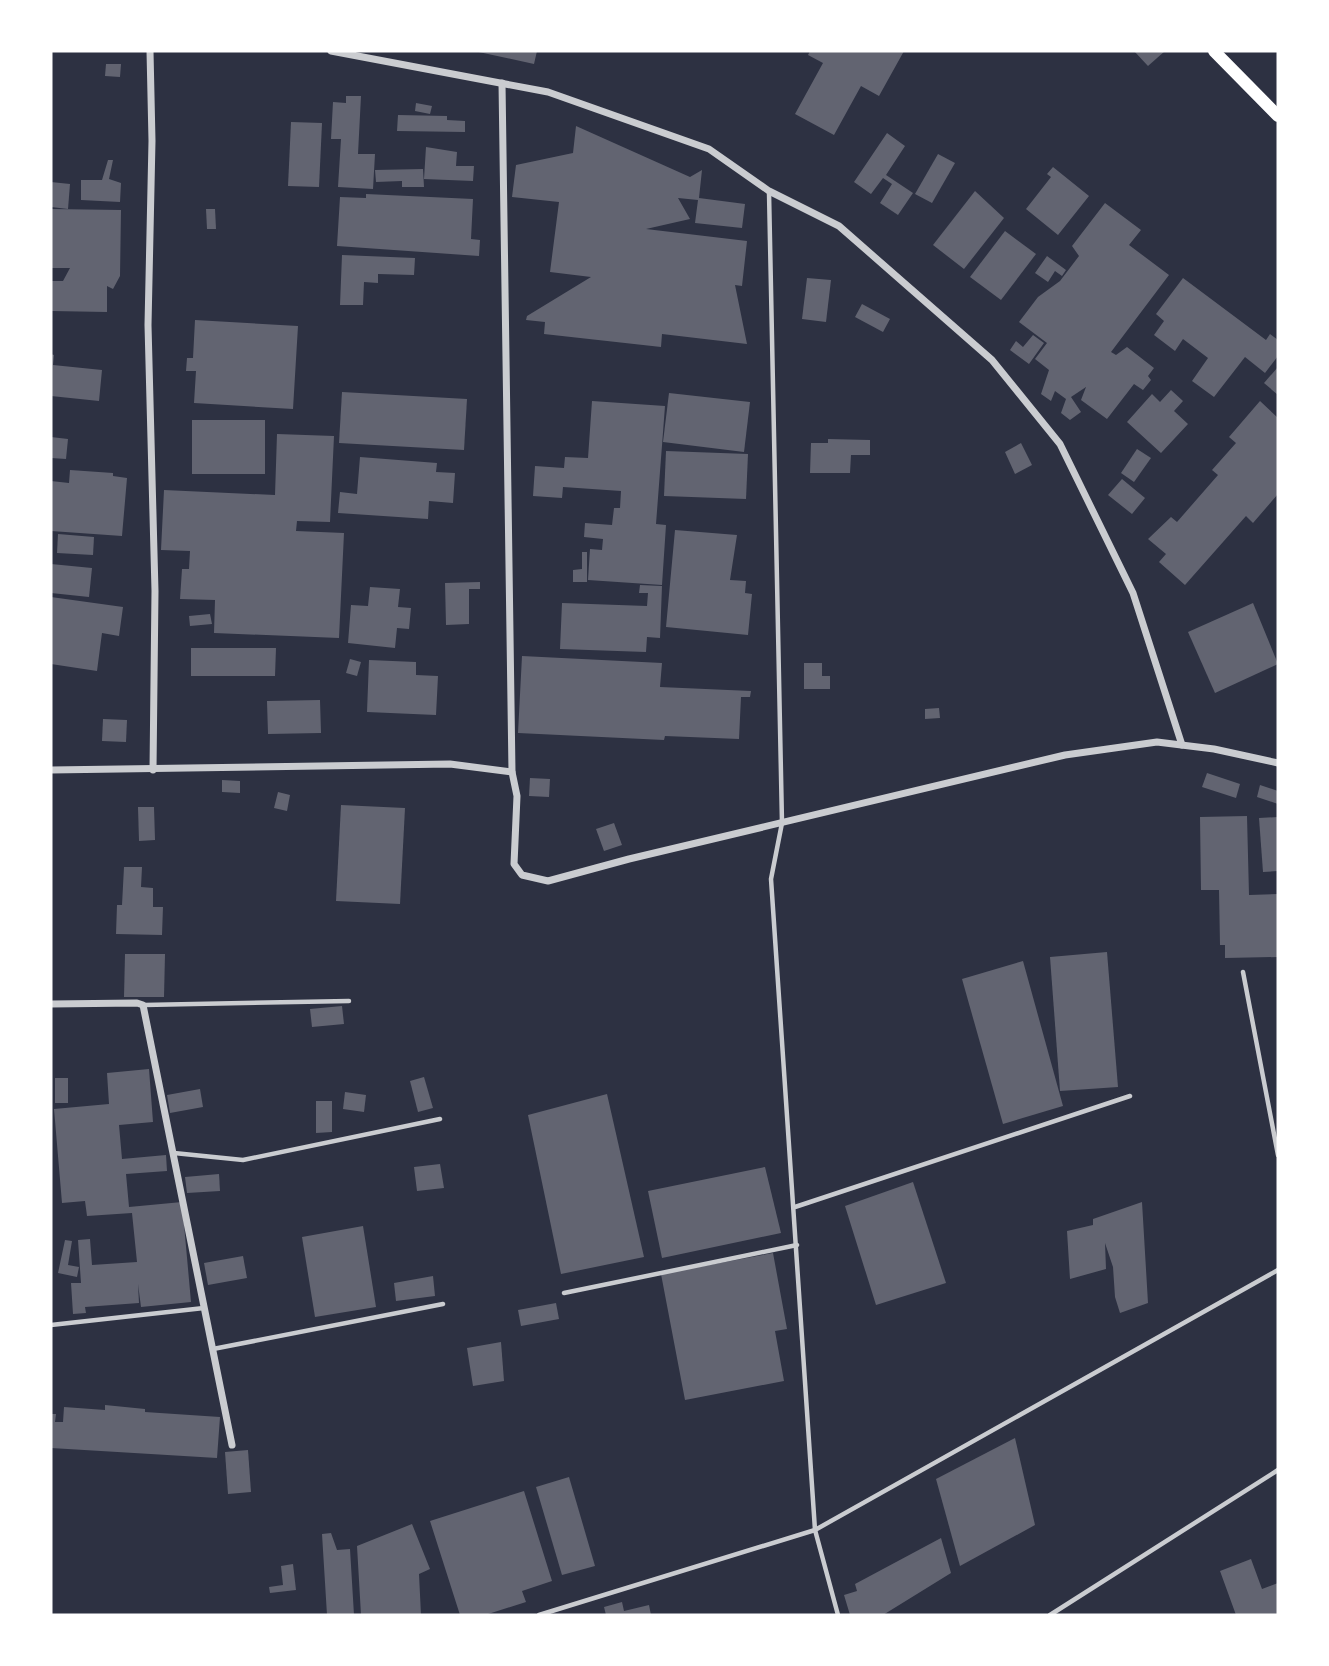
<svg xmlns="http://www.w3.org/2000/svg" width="1329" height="1666" font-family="Ubuntu,sans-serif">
<rect width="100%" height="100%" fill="#2d3142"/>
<g fill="#626471">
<polygon points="474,51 537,51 534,64"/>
<polygon points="810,51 904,51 879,96 861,86 834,135 795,114 823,63 808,55"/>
<polygon points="1134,51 1165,51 1148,66"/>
<polygon points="106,64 121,64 120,77 105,76"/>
<polygon points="346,96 361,96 358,154 375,154 373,189 338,187 341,139 331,139 333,102 346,103"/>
<polygon points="416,103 432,106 430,114 415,111"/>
<polygon points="398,115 447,116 447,120 465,121 465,132 397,131"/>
<polygon points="291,122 322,123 319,187 288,186"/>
<polygon points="576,126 690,177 702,170 699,198 745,204 742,228 695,223 698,200 678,198 690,219 646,229 747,241 742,286 735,285 747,344 662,334 661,347 544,334 545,322 526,320 527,316 591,277 550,272 559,202 512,197 516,165 573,153"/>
<polygon points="887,133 905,146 886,175 913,193 898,215 880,203 892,184 883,178 871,194 854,182"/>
<polygon points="426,147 457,152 456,166 474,166 473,181 424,179"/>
<polygon points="938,154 955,163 932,203 915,194"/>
<polygon points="108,160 113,160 109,179 121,183 120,202 81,200 81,180 102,180"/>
<polygon points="1053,167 1089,196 1058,235 1026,209 1051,177 1047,174"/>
<polygon points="423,169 424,187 402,187 402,181 376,182 375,170"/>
<polygon points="51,182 70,184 68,209 51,207"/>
<polygon points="975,191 1004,218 964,269 933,245"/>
<polygon points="366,194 473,199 471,239 480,240 479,256 337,246 340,197 366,198"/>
<polygon points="1105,203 1141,230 1129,245 1169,275 1111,352 1116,355 1127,347 1154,368 1148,376 1151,380 1143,390 1134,384 1107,419 1081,400 1086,387 1071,397 1081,412 1070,420 1061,413 1066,399 1055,391 1051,401 1041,394 1049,370 1035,359 1047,343 1019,322 1038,297 1060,281 1079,256 1072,246"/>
<polygon points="51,209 121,210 120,276 113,289 107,286 107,312 51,311 51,281 63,281 70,268 51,268"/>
<polygon points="206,209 215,209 216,229 207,229"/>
<polygon points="1005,231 1036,254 1001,300 970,277"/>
<polygon points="342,255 415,258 414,275 378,274 378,283 364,282 363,305 340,305"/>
<polygon points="1047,256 1066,270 1062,276 1055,271 1048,282 1035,273"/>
<polygon points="807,278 831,280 826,322 802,319"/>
<polygon points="1183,278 1266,340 1270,334 1278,340 1278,356 1265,373 1245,357 1214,397 1192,381 1208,358 1183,339 1175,351 1154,335 1164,321 1156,314"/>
<polygon points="862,304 890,319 883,332 855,317"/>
<polygon points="195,320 298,326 293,409 194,403 196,371 186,371 187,358 193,358"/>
<polygon points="1033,335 1044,343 1029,364 1010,350 1016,341 1023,347"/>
<polygon points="51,354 54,355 53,365 102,370 99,401 51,396"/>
<polygon points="1278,367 1278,395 1264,383"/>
<polygon points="1171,390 1183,401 1174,411 1188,424 1161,453 1127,422 1152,394 1160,402"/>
<polygon points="342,392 467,399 464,450 339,443"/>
<polygon points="669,393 750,402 744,452 663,442"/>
<polygon points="592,401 665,406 656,524 666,525 662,585 588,580 590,549 602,550 603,539 584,537 585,523 612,525 614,508 620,508 621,491 563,487 562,498 533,496 535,466 564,468 565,457 588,458"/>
<polygon points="1260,401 1278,418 1278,494 1253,523 1246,516 1185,585 1159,562 1166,554 1148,539 1171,517 1177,522 1218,475 1212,470 1236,443 1229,437"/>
<rect x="192" y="420" width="73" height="54"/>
<polygon points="277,434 334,436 330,522 297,521 296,531 344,533 339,638 214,633 215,600 180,599 182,569 189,569 190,551 161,550 164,490 275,495"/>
<polygon points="51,437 68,439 66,459 51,458"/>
<polygon points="828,439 870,440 870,455 851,455 850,473 810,473 811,443 828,443"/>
<polygon points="1021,443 1032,465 1015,474 1005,452"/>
<polygon points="1137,449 1151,458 1134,482 1121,473"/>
<polygon points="666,451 748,454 746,499 664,496"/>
<polygon points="360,457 437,463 436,472 455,473 453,503 429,501 428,519 338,513 340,492 357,494"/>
<polygon points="70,470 113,473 113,476 127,478 122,536 51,531 51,481 69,483"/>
<polygon points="1122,479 1145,498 1132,514 1108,495"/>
<polygon points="675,530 737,535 730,580 746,581 745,593 752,594 748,635 666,627"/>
<polygon points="58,534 94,537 93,555 57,553"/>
<polygon points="582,552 587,552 587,582 573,582 573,570 582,569"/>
<polygon points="51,564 92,568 89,597 51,593"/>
<polygon points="480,582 480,589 469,589 469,624 446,625 445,583"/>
<polygon points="640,585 662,586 660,638 647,637 646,652 560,649 562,603 647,606 648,593 639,593"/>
<polygon points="370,587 400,589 398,607 411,608 409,629 397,628 395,648 348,643 351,605 368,606"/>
<polygon points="51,597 123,607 119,636 102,633 97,671 51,664"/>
<polygon points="1253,603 1278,664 1215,693 1188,632"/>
<polygon points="210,614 212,624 190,626 189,616"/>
<polygon points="191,648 276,648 275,676 191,676"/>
<polygon points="522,656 662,663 660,687 751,691 750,697 741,697 739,739 665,736 664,740 518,733"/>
<polygon points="350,659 361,662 357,676 346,673"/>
<polygon points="369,660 416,662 416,675 438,676 436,715 367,712"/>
<polygon points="804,663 822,663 822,676 830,676 830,689 804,689"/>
<polygon points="320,700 321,733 268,734 267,701"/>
<polygon points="939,708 940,718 925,719 925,709"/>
<polygon points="103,719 127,720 126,742 102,741"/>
<polygon points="1207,773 1240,784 1236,798 1202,787"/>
<polygon points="530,778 550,779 549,797 529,796"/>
<polygon points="222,780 240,781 240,793 222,792"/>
<polygon points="1260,785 1278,791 1278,804 1257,797"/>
<polygon points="278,792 290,795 287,811 274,808"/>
<polygon points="341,805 405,808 400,904 336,901"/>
<polygon points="138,807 154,807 155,840 139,841"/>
<polygon points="1247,816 1249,895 1278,894 1278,957 1225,958 1225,945 1220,945 1219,890 1201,890 1200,817"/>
<polygon points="1278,817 1278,871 1263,872 1259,818"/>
<polygon points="614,823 622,845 604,851 596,829"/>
<polygon points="124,867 142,867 141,887 153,888 153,907 163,907 162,935 116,934 117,905 122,905"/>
<polygon points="1107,952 1118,1087 1060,1091 1050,957"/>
<polygon points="125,954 165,954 164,997 124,997"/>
<polygon points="1023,961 1063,1106 1003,1124 962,979"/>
<polygon points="342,1006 344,1024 312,1027 310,1009"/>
<polygon points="149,1069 153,1122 119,1125 122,1159 166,1155 167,1171 126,1174 129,1207 182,1202 191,1302 141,1307 138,1284 139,1303 85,1307 86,1313 73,1314 71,1283 81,1283 78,1240 90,1239 92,1265 137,1262 132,1213 87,1216 85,1201 62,1203 54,1109 109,1104 107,1073"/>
<polygon points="424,1077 433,1108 418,1112 410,1081"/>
<rect x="55" y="1078" width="13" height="25"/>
<polygon points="200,1089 203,1107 170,1113 167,1095"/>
<polygon points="345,1092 366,1095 364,1112 343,1109"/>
<polygon points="607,1094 644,1257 561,1274 528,1115"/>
<polygon points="316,1101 332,1101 332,1132 316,1133"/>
<polygon points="440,1164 444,1188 417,1191 414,1167"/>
<polygon points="765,1167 781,1233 662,1258 648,1191"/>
<polygon points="219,1174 220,1191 187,1193 185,1177"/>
<polygon points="913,1182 946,1283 876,1305 845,1206"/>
<polygon points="1142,1202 1148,1303 1120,1313 1115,1297 1113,1267 1105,1243 1106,1269 1070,1279 1067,1231 1093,1225 1093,1219"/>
<polygon points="363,1226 376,1307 315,1317 302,1237"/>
<polygon points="65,1240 72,1241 68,1265 79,1267 77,1277 58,1273"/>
<polygon points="773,1253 787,1329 775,1331 784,1381 685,1400 661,1274"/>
<polygon points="243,1256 247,1278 208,1285 204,1263"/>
<polygon points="433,1276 435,1296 396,1301 394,1283"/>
<polygon points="556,1303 559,1319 521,1326 518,1310"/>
<polygon points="501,1342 504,1381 473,1386 467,1348"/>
<polygon points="105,1405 145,1409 145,1412 220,1417 217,1458 51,1448 51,1414 56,1414 55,1422 63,1422 64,1407 105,1410"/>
<polygon points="1015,1438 1035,1525 960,1566 936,1479"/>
<polygon points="248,1450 251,1492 228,1494 225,1452"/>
<polygon points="569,1477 595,1566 562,1575 536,1487"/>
<polygon points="524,1491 552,1581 522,1591 526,1602 485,1615 460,1615 430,1521"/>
<polygon points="412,1524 430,1569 419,1574 421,1615 361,1615 357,1546"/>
<polygon points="331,1533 337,1550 350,1549 354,1615 327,1615 322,1534"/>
<polygon points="941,1538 951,1573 883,1615 850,1615 844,1595 857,1591 855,1584"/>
<polygon points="1251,1559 1262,1589 1278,1583 1278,1614 1236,1615 1220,1571"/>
<polygon points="293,1564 296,1590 270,1593 269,1587 283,1585 281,1566"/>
<polygon points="622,1602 624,1611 649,1605 651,1615 606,1615 604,1607"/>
</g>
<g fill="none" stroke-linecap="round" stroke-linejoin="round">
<g stroke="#caccd0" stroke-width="4.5">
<polyline points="769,192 782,823 771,879 815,1530 838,1615"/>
<polyline points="1243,972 1278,1155"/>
<polyline points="144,1005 349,1001"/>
<polyline points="174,1153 243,1160 440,1119"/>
<polyline points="795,1207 1130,1096"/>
<polyline points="564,1293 797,1245"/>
<polyline points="51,1325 204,1308"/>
<polyline points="213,1349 443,1304"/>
<polyline points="539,1615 815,1530 1278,1270"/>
<polyline points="1050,1615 1278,1470"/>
</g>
<g stroke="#caccd0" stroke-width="7">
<polyline points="150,51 152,141 148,325 155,591 153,770"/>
<polyline points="331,51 548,92 709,149 769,191 839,226 992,360 1060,444 1133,593 1182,745"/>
<polyline points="502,83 512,772"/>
<polyline points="51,770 450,764 512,772 517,796 514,864 522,875 548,881 629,859 1065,755 1157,742 1214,749 1278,763"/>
<polyline points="51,1004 137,1003 143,1005 232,1445"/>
</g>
<polyline stroke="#fff" stroke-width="12" points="1214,51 1278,116"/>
</g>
<rect width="1329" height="1666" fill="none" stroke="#ffffff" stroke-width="105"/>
</svg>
